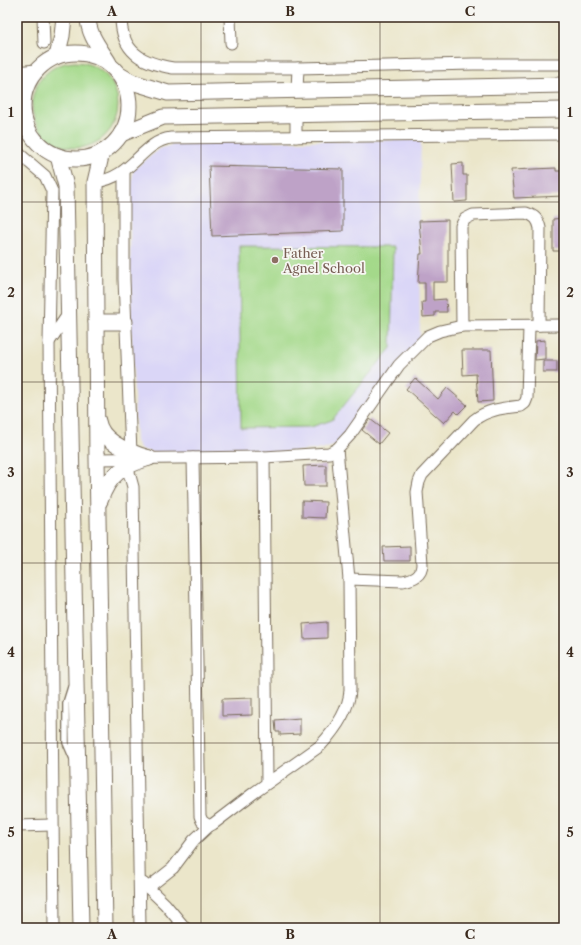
<svg xmlns="http://www.w3.org/2000/svg" width="581" height="945" font-family="'Libre Caslon Text',serif">
<rect width="100%" height="100%" fill="#f6f6f2"/>
<filter id="ink" filterUnits="userSpaceOnUse"><feTurbulence type="fractalNoise" baseFrequency=".025" numOctaves="2"/><feDisplacementMap in="SourceGraphic" scale="8" xChannelSelector="R" yChannelSelector="G"/><feConvolveMatrix kernelMatrix="1 2 1 2 8 2 1 2 1" color-interpolation-filters="sRGB"/></filter>
<filter id="wash" filterUnits="userSpaceOnUse"><feTurbulence type="fractalNoise" baseFrequency=".012" numOctaves="4" result="noise"/><feDisplacementMap in="SourceGraphic" scale="16" xChannelSelector="R" yChannelSelector="G"/><feGaussianBlur stdDeviation="0.9" result="paint"/><feColorMatrix in="noise" values="0 0 0 0 0 0 0 0 0 0 0 0 0 0 0 0 0 1.4 0 .05"/><feComposite in="paint" operator="in"/></filter>
<g filter="url(#wash)">
<rect width="100%" height="100%" fill="#ebe6ca"/>
<polygon fill="#dad6f7" points="421,140 419,214 420,340 336,445 323,449 287,452 155,453 140,449 136,441 131,322 130,217 133,170 161,148 184,142"/>
<g fill="#a4d98a" stroke="#708254">
<circle cx="75" cy="105" r="43"/>
<polygon points="239,246 393,247 391,348 332,420 311,427 241,428"/>
</g>
<g id="blocks">
<g fill="#bea2c7">
<polygon points="463,163 463,175 467,175 467,201 454,202 452,164"/>
<polygon points="209,166 343,169 343,231 212,236"/>
<polygon points="556,168 556,171 564,171 564,196 514,198 511,170"/>
<polygon points="564,218 564,251 553,251 553,219"/>
<polygon points="448,220 448,282 433,282 433,300 446,299 447,312 435,312 435,316 423,317 422,302 425,302 425,283 418,283 420,254 422,254 419,221"/>
<polygon points="545,340 545,359 535,360 536,341"/>
<polygon points="462,350 491,350 493,401 478,402 476,374 463,375"/>
<rect x="543" y="361" width="14" height="11"/>
<polygon points="415,378 438,399 447,388 467,405 458,414 455,411 444,423 406,389"/>
<polygon points="370,419 388,433 379,444 362,430"/>
<polygon points="326,465 326,486 304,486 303,466"/>
<polygon points="302,501 326,502 325,518 302,517"/>
<polygon points="410,546 410,561 384,561 383,547"/>
<polygon points="327,622 327,638 304,639 303,624"/>
<polygon points="252,698 252,715 222,716 222,699"/>
<polygon points="300,718 300,734 280,735 280,732 276,732 275,720"/>
</g>
</g>
</g>
<g filter="url(#ink)">
<use href="#blocks" fill-opacity="0" stroke="#796c5a" stroke-width="1"/>
<g fill="none" stroke-linecap="round" stroke-linejoin="round">
<g stroke="#796c5a" stroke-width="8">
<polyline id="lane" points="71,687 66,703 66,743 73,759"/>
</g>
<g stroke="#796c5a" stroke-width="13">
<g id="street">
<polyline points="43,17 44,43"/>
<path d="M121,17C121,52 142,63 173,68H298"/>
<polyline points="230,17 231,43"/>
<polyline points="17,72 36,70"/>
<polyline points="297,90 298,68 473,64 564,64"/>
<polyline points="296,137 296,115"/>
<polyline points="17,152 45,176 52,191 49,342 54,928"/>
<polyline points="124,172 124,279 131,453"/>
<path d="M95,182C133,178 141,142 171,138L564,134"/>
<path d="M462,326L461,226L465,219L473,215L526,213C535,216 538,219 540,228L539,325"/>
<polyline points="49,342 69,313"/>
<polyline points="264,457 267,783"/>
<path d="M193,458L200,816L202,821L209,826L213,824L255,792L320,746C334,731 349,711 350,690L349,579L337,449"/>
<polyline points="97,459 264,457 329,453 337,449 350,435 399,365 428,336 440,331 462,326 564,325"/>
<polyline points="127,465 133,487 140,928"/>
<path d="M349,579L403,581C413,579 422,576 422,564L417,492L419,482L422,475L474,420C488,409 504,408 521,406L525,403L527,398L529,327"/>
<polyline points="17,826 52,825"/>
<polyline points="143,883 165,904 185,928"/>
<polyline points="149,887 173,868 194,840 209,826"/>
</g>
</g>
<g stroke="#796c5a" stroke-width="17">
<g id="secondary">
<path d="M88,17C88,35 100,48 109,63"/>
<circle cx="76" cy="106" r="53"/>
<polyline points="57,56 62,36 64,17"/>
<polyline points="120,75 132,82 168,93 564,85"/>
<polyline points="121,134 163,117 564,110"/>
<polyline points="102,152 95,182 97,459 105,928"/>
<polyline points="58,156 66,186 81,928"/>
<polyline points="96,322 125,322"/>
<path d="M98,421C101,442 132,453 149,458"/>
<path d="M100,501C109,474 123,466 149,458"/>
</g>
</g>
<use href="#lane" stroke="#fff" stroke-width="5.5"/>
<use href="#street" stroke="#fff" stroke-width="11"/>
<use href="#secondary" stroke="#fff" stroke-width="15"/>
</g>
</g>
<path fill="none" stroke="#3b2a1e" stroke-width="1" stroke-opacity="0.55" d="M201,17V928M380,17V928M17,202H564M17,382H564M17,563H564M17,743H564"/>
<circle fill="#8d6e63" stroke="#f6f6f2" stroke-width="1.5" cx="275" cy="260" r="4"/>
<g text-anchor="middle" dominant-baseline="central" stroke-width="3.5" stroke-linejoin="round" paint-order="stroke">
<g font-size="13" fill="#785e54" stroke="#f6f6f2" text-anchor="start">
<text x="283" y="253">Father<tspan x="283" dy="15">Agnel School</tspan></text>
</g>
</g>
<rect width="581" height="945" fill="none" stroke="#f6f6f2" stroke-width="44"/>
<rect x="22" y="22" width="537" height="901" fill="none" stroke="#3b2a1e" stroke-width="1.5"/>
<g font-size="13" text-anchor="middle" font-weight="bold" fill="#3b2a1e">
<text x="112" y="16">A</text>
<text x="290" y="16">B</text>
<text x="470" y="16">C</text>
<text x="11" y="117">1</text>
<text x="570" y="117">1</text>
<text x="11" y="297">2</text>
<text x="570" y="297">2</text>
<text x="11" y="477">3</text>
<text x="570" y="477">3</text>
<text x="11" y="657">4</text>
<text x="570" y="657">4</text>
<text x="11" y="837">5</text>
<text x="570" y="837">5</text>
<text x="112" y="939">A</text>
<text x="290" y="939">B</text>
<text x="470" y="939">C</text>
</g>
</svg>
